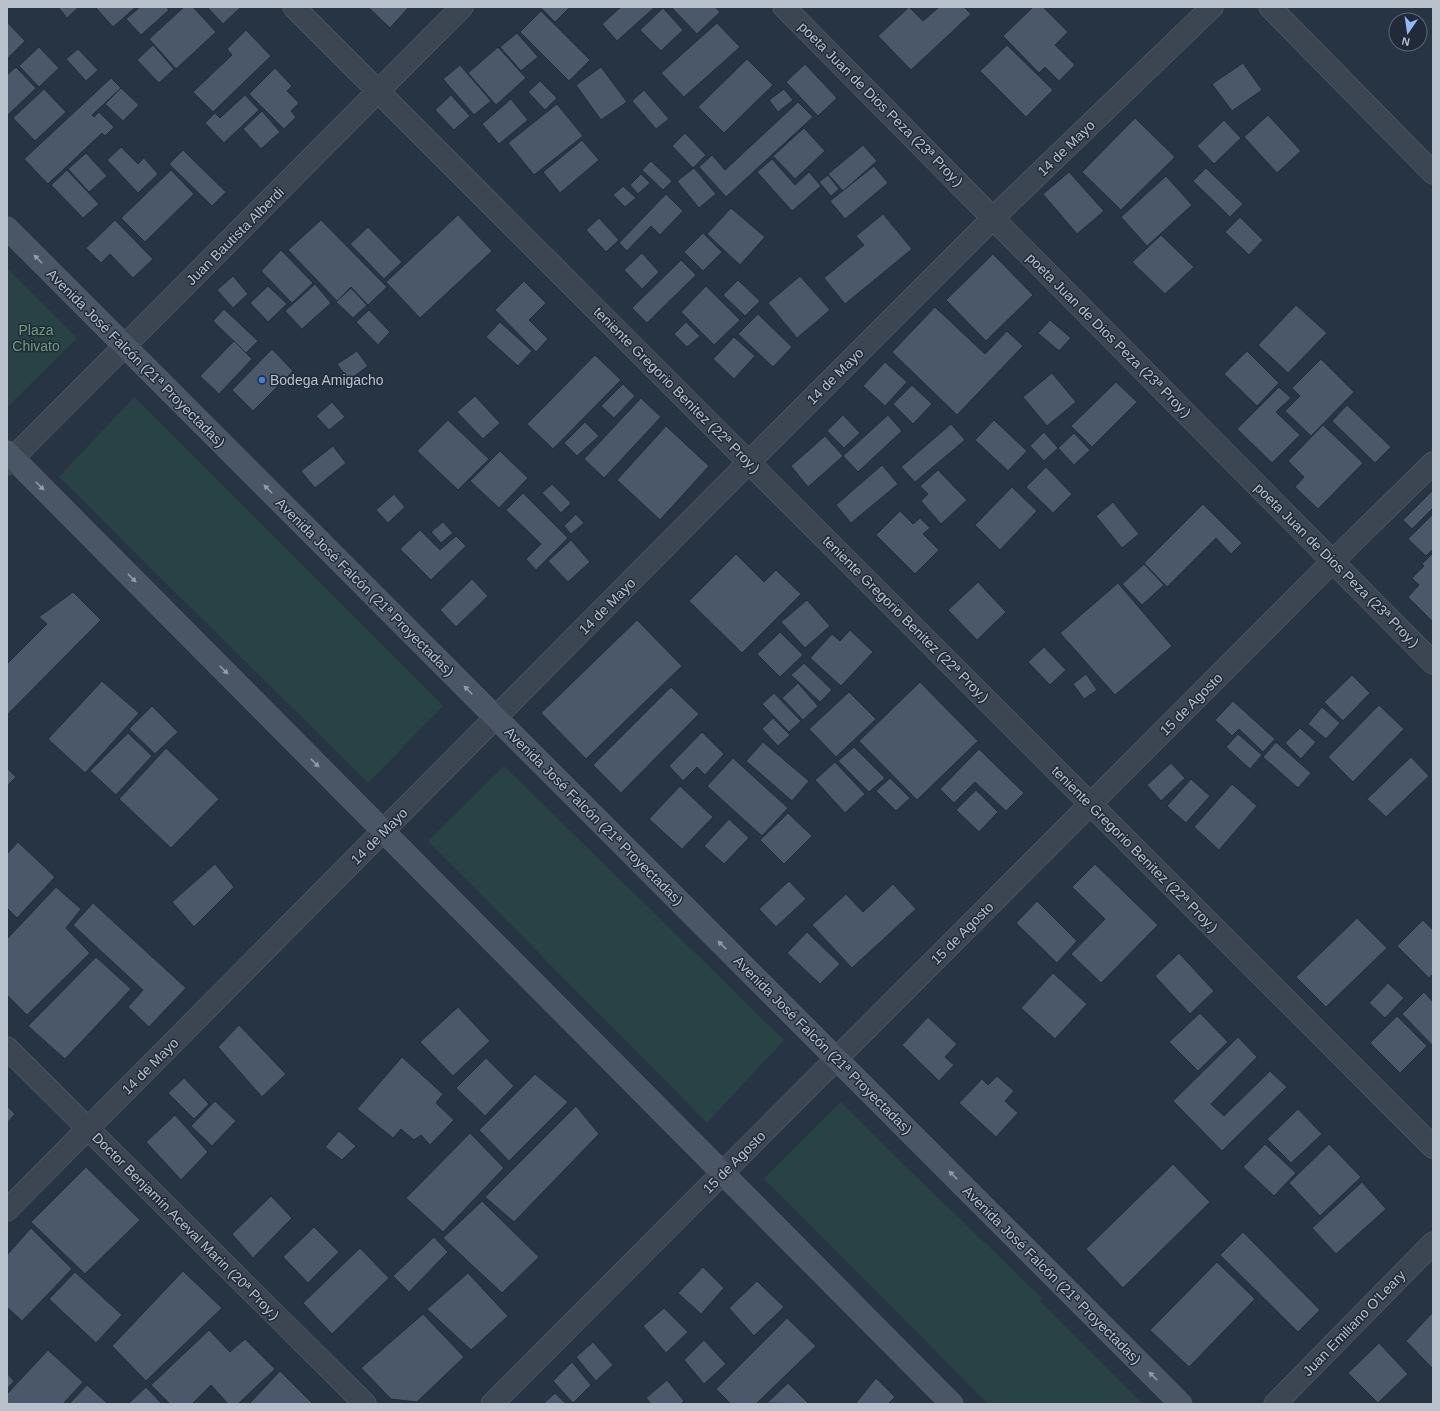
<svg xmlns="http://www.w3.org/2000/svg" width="1440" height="1411" font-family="Arial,sans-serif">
<rect width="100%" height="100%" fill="#273444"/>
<g fill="#294245">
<polygon points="7,268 77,338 7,407"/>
<polygon points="134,397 443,706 368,783 59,477"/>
<polygon points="504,766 784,1040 707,1123 428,841"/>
<polygon points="841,1102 898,1159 1042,1298 1040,1301 1143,1404 988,1404 764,1179"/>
</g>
<g fill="#4b586a" stroke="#222d3b">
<polygon points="58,7 79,7 67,18"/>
<polygon points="97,7 136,7 113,27 96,8"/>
<polygon points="140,7 166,7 169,10 141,35 126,19"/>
<polygon points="184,7 193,7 216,32 176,69 149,39"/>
<polygon points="207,7 241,7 223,24"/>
<polygon points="368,7 409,7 390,28"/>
<polygon points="540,7 570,7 555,22"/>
<polygon points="621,7 655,7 617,41 602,24"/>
<polygon points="671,7 715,7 720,12 697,34"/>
<polygon points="909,7 923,21 939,7 964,7 971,14 911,70 878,36"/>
<polygon points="1033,7 1043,7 1068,32 1055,45 1075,65 1059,81 1045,67 1039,73 1003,36"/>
<polygon points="663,8 683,30 661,51 640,30"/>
<polygon points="541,11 590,60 569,81 520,32"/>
<polygon points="7,22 25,41 7,59"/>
<polygon points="717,23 740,47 684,97 661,73"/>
<polygon points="246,30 271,56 213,112 193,92 232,55 227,49"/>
<polygon points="517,33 538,57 521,71 500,47"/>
<polygon points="153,45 174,69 159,83 137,60"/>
<polygon points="1007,45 1053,90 1026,117 980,71"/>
<polygon points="39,47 59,68 39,87 19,66"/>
<polygon points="498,47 526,78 496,105 468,73"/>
<polygon points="78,49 98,70 86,81 66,59"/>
<polygon points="747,59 773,85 724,133 698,107"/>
<polygon points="1243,63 1262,90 1232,111 1212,84"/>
<polygon points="805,64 837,98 818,116 786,82"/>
<polygon points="460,65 491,101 474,115 443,79"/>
<polygon points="16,67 36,88 7,116 7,75"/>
<polygon points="601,67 627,102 601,120 576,85"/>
<polygon points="275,68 292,86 287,91 299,103 291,111 296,117 284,129 249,94"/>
<polygon points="111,78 121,88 92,115 94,117 99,112 114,127 105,136 102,133 48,184 24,159"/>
<polygon points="540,81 557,98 545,110 528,92"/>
<polygon points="121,88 139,105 123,121 105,104"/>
<polygon points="44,89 66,112 35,141 13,118"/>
<polygon points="784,89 793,100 778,112 769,100"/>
<polygon points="644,90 669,119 656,129 632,101"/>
<polygon points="245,95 259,110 224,143 205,123 215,113 220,118"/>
<polygon points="451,95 470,116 454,130 435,110"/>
<polygon points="511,99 528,120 499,144 482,124"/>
<polygon points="798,102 813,117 726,197 699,167 712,155 725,170"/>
<polygon points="557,104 583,136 534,175 508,143"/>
<polygon points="262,111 280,132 261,149 243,129"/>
<polygon points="1268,115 1301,151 1277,173 1244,137"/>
<polygon points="1135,118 1175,157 1121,210 1082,172"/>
<polygon points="1224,120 1241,138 1214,164 1197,146"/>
<polygon points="804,128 825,151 795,179 773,156"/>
<polygon points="685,133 706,155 693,168 672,146"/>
<polygon points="582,140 599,160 560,193 543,172"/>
<polygon points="863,145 877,161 843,191 828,174"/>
<polygon points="121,147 138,164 144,158 158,174 138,193 107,160"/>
<polygon points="183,150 226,192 212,206 169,164"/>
<polygon points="86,153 107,176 89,192 68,169"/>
<polygon points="772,159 795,185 809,172 821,186 792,211 757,172"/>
<polygon points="651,161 672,181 663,190 642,170"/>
<polygon points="874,166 888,183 845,219 830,201"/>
<polygon points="694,168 716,194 699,208 677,181"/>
<polygon points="1206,168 1243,204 1230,217 1193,181"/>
<polygon points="67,170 99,204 83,218 51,185"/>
<polygon points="171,170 194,194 145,242 121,218"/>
<polygon points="1069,172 1104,211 1077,234 1043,194"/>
<polygon points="641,174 650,183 638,194 630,185"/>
<polygon points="828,175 839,189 831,196 819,182"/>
<polygon points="1166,176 1192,205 1147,246 1121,217"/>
<polygon points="623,186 636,198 625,207 613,195"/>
<polygon points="666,194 683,211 660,235 651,226 627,251 619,243"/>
<polygon points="731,208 765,237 740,265 707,234"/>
<polygon points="883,214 912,249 845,304 824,278 864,245 856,236"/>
<polygon points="458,215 492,251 420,318 386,282"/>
<polygon points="1240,217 1263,240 1249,255 1225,232"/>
<polygon points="599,218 619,240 606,252 586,230"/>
<polygon points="115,220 153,259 133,278 110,254 101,263 86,248"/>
<polygon points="321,220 387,287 368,305 351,287 337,301 288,250"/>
<polygon points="368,227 402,262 384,279 350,244"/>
<polygon points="703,233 722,252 703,271 684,252"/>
<polygon points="1161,235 1194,267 1165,294 1132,262"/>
<polygon points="281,250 313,283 292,303 261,271"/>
<polygon points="642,253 659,272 642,289 624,270"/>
<polygon points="993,254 1033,295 986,341 946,300"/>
<polygon points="681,260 696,275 647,323 632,308"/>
<polygon points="233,276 248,294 233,308 217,290"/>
<polygon points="800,276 830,310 797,338 768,303"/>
<polygon points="738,280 760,301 745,316 723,295"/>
<polygon points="524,281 546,303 529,320 548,339 536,352 495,310"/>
<polygon points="315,284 331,303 302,329 285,311"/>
<polygon points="268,286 287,304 268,322 250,303"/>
<polygon points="706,286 740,320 714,345 681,312"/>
<polygon points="351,288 367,305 353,318 336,302"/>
<polygon points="1296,305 1327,333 1288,373 1258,345"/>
<polygon points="935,307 985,354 1007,331 1023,346 957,415 892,352"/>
<polygon points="224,309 258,341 246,353 213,321"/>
<polygon points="369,310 390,332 378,345 356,322"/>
<polygon points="758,314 792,347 773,367 738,334"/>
<polygon points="1050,320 1071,338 1059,351 1038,333"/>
<polygon points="500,322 532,351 518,366 486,337"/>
<polygon points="686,322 700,336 687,347 674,334"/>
<polygon points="734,337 755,356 734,379 713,359"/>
<polygon points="234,341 252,359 219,394 200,376"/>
<polygon points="272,349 293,371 253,411 232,390"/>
<polygon points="357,351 368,366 349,380 337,364"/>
<polygon points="1247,351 1279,383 1257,406 1224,374"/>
<polygon points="595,355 621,380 553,449 527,424"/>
<polygon points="1321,359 1354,392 1311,436 1285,411 1300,396 1292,388"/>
<polygon points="885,362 907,382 885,406 863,386"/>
<polygon points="1052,373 1076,402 1047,426 1023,397"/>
<polygon points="1116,382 1137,402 1092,447 1071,426"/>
<polygon points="623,384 635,396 614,418 601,406"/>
<polygon points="912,385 932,404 913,424 893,404"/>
<polygon points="1279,387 1291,398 1276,412 1300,435 1272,463 1237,429"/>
<polygon points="475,396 500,423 483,439 457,412"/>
<polygon points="641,398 661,417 604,478 584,459"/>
<polygon points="332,402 345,417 329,430 316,416"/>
<polygon points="1347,405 1391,447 1375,463 1332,421"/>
<polygon points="843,415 860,433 844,448 827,431"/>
<polygon points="888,415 902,431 858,472 843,456"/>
<polygon points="448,420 489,459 458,490 417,451"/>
<polygon points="994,420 1027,451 1008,471 975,440"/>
<polygon points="585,422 599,436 577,456 564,443"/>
<polygon points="951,424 965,440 915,482 901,467"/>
<polygon points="1323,425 1363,463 1318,509 1295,487 1304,477 1288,461"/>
<polygon points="666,426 709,466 660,520 617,480"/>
<polygon points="1044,432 1058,448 1044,461 1030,446"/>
<polygon points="1074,433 1090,450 1074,465 1058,448"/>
<polygon points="825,436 843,456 808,487 791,466"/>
<polygon points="333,446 346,463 315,488 301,471"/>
<polygon points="500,451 528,478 499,508 470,481"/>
<polygon points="882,465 898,484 851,523 836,505"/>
<polygon points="1046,467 1072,494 1053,513 1026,487"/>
<polygon points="938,470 967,500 941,524 921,501 928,494 920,486"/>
<polygon points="552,484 571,503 561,513 542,493"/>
<polygon points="1012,487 1037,511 1000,550 975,525"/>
<polygon points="1433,490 1433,508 1412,529 1403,520"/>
<polygon points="523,493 568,538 536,570 526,559 541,544 506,510"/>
<polygon points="394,494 405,507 388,523 376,510"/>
<polygon points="1113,502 1139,534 1122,548 1096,516"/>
<polygon points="1203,504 1242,543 1231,554 1216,538 1167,587 1144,563"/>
<polygon points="900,511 913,524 920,518 930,528 923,534 939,550 915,574 876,535"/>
<polygon points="576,514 584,523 571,534 564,526"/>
<polygon points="1433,514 1433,549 1426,556 1408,539"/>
<polygon points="443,522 453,533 441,543 431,532"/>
<polygon points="420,530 440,550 456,536 466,546 431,580 400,549"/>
<polygon points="571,540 590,562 568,582 548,561"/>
<polygon points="1433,553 1433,622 1408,597 1419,585 1412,578 1424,566 1422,564"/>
<polygon points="736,554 764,582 776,570 801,594 742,653 689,601"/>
<polygon points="1144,564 1164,585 1142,605 1122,584"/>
<polygon points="472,579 488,596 456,627 440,610"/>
<polygon points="978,582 1006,612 977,640 948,610"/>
<polygon points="1118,583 1172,646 1115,695 1060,633"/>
<polygon points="73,592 101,620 7,715 7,664 47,624 39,617"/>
<polygon points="807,600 830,626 805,648 781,622"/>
<polygon points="637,620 682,666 586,759 541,713"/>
<polygon points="850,630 873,652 841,686 810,658 832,634 840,641"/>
<polygon points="780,632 803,655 780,677 757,654"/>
<polygon points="1044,647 1066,670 1050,685 1028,662"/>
<polygon points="804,663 832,690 820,702 791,675"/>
<polygon points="1086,674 1097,690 1084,699 1073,684"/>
<polygon points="1352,675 1370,693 1343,721 1324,702"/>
<polygon points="102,681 139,713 85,773 48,739"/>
<polygon points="920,682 978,741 917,800 859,741"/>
<polygon points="798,683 818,706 803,720 782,698"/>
<polygon points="671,687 699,714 621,793 593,765"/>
<polygon points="849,692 876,719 836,757 809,729"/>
<polygon points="774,693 801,721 789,732 762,704"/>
<polygon points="1233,701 1275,739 1263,752 1239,729 1232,736 1215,720"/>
<polygon points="1379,705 1404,729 1353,782 1328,757"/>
<polygon points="152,706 178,732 155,754 129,729"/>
<polygon points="1322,707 1340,723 1326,739 1308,724"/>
<polygon points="773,718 790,735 778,746 762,729"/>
<polygon points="1300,728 1316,742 1301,759 1285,743"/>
<polygon points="702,732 724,754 705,775 697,767 683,781 669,766"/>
<polygon points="128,733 152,756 116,795 90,771"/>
<polygon points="1238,734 1262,755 1250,769 1226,747"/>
<polygon points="763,742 809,781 792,801 746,761"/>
<polygon points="1276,742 1311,773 1298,788 1263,757"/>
<polygon points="854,747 885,778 869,792 838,761"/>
<polygon points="166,748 219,799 171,848 119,799"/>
<polygon points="979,749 1024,793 1006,811 975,782 954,803 940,789"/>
<polygon points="1411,757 1429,776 1386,817 1367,799"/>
<polygon points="733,758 788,808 762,836 707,786"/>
<polygon points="835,762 865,794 845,813 815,780"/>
<polygon points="1171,763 1185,778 1161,801 1147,785"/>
<polygon points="7,768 16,777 7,786"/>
<polygon points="890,778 910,798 896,811 876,791"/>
<polygon points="1191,779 1210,796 1186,823 1167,806"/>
<polygon points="1232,784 1257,806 1219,850 1194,827"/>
<polygon points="680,786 713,817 682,849 649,819"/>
<polygon points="976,790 998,812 979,832 956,810"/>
<polygon points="788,813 812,836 784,864 760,840"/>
<polygon points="729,819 749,838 724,864 704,846"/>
<polygon points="18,842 55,877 17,918 7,908 7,854"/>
<polygon points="215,864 234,887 194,927 172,902"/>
<polygon points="1095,864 1158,925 1101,983 1071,954 1105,919 1072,887"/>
<polygon points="789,881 806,899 776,927 759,909"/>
<polygon points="893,884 916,909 852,968 812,925 846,894 863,912"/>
<polygon points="56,887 81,909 66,928 90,953 27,1015 7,995 7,939"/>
<polygon points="1037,901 1077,941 1057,963 1016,923"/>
<polygon points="93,903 186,988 149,1027 128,1007 143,990 73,925"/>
<polygon points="1357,918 1387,948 1326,1007 1296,977"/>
<polygon points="1423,920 1433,930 1433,974 1429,978 1397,946"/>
<polygon points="807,932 840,964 820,984 787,953"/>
<polygon points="1179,953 1214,991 1190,1014 1155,976"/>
<polygon points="96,957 131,989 65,1059 28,1026"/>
<polygon points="1053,973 1087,1004 1055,1039 1021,1008"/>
<polygon points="1388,983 1404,998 1385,1018 1369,1003"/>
<polygon points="1424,992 1433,1002 1433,1046 1402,1014"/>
<polygon points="458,1007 490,1041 453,1076 420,1042"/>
<polygon points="1200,1013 1228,1042 1198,1071 1169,1042"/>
<polygon points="1397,1016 1427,1046 1400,1073 1370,1043"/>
<polygon points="928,1017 957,1044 945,1057 954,1065 939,1081 902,1045"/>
<polygon points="239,1025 286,1074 262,1097 218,1047"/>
<polygon points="1238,1037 1257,1057 1211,1104 1224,1116 1270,1071 1287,1087 1222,1151 1173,1101"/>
<polygon points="402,1057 443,1094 436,1103 454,1120 430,1145 421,1135 414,1140 401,1129 393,1138 357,1109"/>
<polygon points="486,1058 514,1086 485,1116 456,1088"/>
<polygon points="535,1074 568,1102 509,1161 479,1130"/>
<polygon points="997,1076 1014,1091 1005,1101 1018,1113 996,1137 959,1103 982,1079 988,1085"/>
<polygon points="184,1078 209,1104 194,1119 168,1093"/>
<polygon points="215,1101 236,1121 212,1146 191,1126"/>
<polygon points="7,1106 15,1114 7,1123"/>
<polygon points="576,1106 599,1134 514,1222 485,1197"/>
<polygon points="1298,1109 1322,1134 1291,1163 1267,1139"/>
<polygon points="175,1115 208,1152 181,1180 146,1142"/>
<polygon points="339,1131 356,1146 342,1160 325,1147"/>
<polygon points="470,1133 504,1168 443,1232 406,1198"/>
<polygon points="1265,1144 1296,1173 1274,1196 1243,1167"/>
<polygon points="1329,1144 1361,1177 1320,1216 1289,1183"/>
<polygon points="1173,1164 1210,1202 1123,1288 1086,1249"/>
<polygon points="86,1167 140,1220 85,1274 31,1222"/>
<polygon points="1362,1182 1386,1209 1336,1254 1312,1228"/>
<polygon points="271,1196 292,1218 253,1258 232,1234"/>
<polygon points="482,1201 539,1257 502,1293 443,1238"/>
<polygon points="314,1227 339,1252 308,1283 283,1257"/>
<polygon points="31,1228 72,1269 22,1321 7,1307 7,1255"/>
<polygon points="1243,1232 1320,1310 1298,1332 1220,1255"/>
<polygon points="434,1237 448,1252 409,1292 393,1276"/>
<polygon points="360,1248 389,1278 332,1334 303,1303"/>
<polygon points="1217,1262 1255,1299 1189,1367 1150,1330"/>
<polygon points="703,1267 724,1288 701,1314 678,1293"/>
<polygon points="183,1271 222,1308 146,1381 112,1346"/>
<polygon points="75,1272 122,1315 96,1343 49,1299"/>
<polygon points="468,1273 508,1316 471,1350 427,1309"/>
<polygon points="757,1281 784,1307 754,1336 729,1308"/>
<polygon points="664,1308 688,1332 666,1353 643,1326"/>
<polygon points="1433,1312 1433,1366 1432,1368 1406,1341"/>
<polygon points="423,1314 464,1357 417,1402 391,1399 361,1368"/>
<polygon points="787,1318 816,1346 756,1404 731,1404 716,1389"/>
<polygon points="209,1330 230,1352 245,1339 275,1369 238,1404 228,1404 211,1385 192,1404 170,1404 151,1385"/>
<polygon points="704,1340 726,1364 704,1384 684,1360"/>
<polygon points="593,1342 613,1365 596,1381 576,1357"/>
<polygon points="1379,1343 1408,1374 1378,1403 1348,1373"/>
<polygon points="48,1350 83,1382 63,1404 7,1404 7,1394"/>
<polygon points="572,1362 591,1385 573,1403 553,1381"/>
<polygon points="280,1371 313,1404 249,1404"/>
<polygon points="7,1373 14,1381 7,1389"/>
<polygon points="876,1378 895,1397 888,1404 857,1404 856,1403"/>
<polygon points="667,1380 684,1401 681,1404 651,1404 646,1398"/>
<polygon points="788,1383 809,1404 767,1403"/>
<polygon points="87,1385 108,1404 69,1404"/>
<polygon points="146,1387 162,1404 128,1404"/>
<polygon points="555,1393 566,1404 543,1404"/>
</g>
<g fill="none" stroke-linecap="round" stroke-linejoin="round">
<g stroke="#5a6471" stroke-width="23">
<g id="minor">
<polyline points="294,7 1433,1147"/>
<polyline points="784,7 1433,663"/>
<polyline points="7,464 462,7"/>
<polyline points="7,1048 365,1404"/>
<polyline points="7,1210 749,462 993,218 1212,7"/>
<polyline points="492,1404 1333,561 1433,463"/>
<polyline points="1275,1404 1433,1243"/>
</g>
</g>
<g stroke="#5a6471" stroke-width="23">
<polyline id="tertiary" points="1270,7 1433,173"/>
</g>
<g stroke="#5a6471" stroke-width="23">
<g id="secondary">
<polyline points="7,228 1181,1404"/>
<polyline points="7,452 952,1404"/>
</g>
</g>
<use href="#minor" stroke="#3c4653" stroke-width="22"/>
<use href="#tertiary" stroke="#3c4653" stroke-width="22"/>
<use href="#secondary" stroke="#4a5566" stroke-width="22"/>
</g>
<defs><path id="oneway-solid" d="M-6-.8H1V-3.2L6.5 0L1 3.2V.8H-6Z"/></defs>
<g fill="#929ba9">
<use href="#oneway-solid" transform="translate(38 259) rotate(-135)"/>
<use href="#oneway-solid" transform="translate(40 486) rotate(45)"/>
<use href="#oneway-solid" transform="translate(268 489) rotate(-135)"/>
<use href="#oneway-solid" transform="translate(132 578) rotate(45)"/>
<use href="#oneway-solid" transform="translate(224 670) rotate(45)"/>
<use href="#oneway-solid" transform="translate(468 690) rotate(-135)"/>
<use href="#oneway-solid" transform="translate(315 763) rotate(45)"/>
<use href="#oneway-solid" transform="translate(722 945) rotate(-135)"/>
<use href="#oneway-solid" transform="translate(953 1175) rotate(-135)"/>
<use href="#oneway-solid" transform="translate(1153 1376) rotate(-135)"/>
</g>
<circle fill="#3f7fe0" stroke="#202a39" stroke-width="1.5" cx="262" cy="380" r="4"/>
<g text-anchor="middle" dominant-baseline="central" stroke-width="3" stroke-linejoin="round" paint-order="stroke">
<g font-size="14" fill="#b9c1cd" stroke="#202a39">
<text transform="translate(881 104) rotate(45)">poeta Juan de Dios Peza (23ª Proy.)</text>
<text transform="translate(1066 148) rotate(-44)">14 de Mayo</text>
<text transform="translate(235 236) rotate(-45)">Juan Bautista Alberdi</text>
<text transform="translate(1109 335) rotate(45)">poeta Juan de Dios Peza (23ª Proy.)</text>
<text transform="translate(136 358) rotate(45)">Avenida José Falcón (21ª Proyectadas)</text>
<text transform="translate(835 376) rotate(-45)">14 de Mayo</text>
<text transform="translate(677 390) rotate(45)">teniente Gregorio Benitez (22ª Proy.)</text>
<text transform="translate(1337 565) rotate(45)">poeta Juan de Dios Peza (23ª Proy.)</text>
<text transform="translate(365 587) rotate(45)">Avenida José Falcón (21ª Proyectadas)</text>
<text transform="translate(607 606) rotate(-45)">14 de Mayo</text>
<text transform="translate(906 619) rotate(45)">teniente Gregorio Benitez (22ª Proy.)</text>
<text transform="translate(1191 704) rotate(-45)">15 de Agosto</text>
<text transform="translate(594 816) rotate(45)">Avenida José Falcón (21ª Proyectadas)</text>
<text transform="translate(379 836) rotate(-45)">14 de Mayo</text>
<text transform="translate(1135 849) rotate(45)">teniente Gregorio Benitez (22ª Proy.)</text>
<text transform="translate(962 933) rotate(-45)">15 de Agosto</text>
<text transform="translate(823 1045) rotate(45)">Avenida José Falcón (21ª Proyectadas)</text>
<text transform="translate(150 1066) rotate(-45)">14 de Mayo</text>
<text transform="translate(734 1162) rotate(-45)">15 de Agosto</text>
<text transform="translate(186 1226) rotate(45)">Doctor Benjamín Aceval Marin (20ª Proy.)</text>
<text transform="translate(1052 1275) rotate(45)">Avenida José Falcón (21ª Proyectadas)</text>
<text transform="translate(1354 1323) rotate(-46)">Juan Emiliano O'Leary</text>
</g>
<g font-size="14" fill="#709e7a" stroke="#202a39">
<text x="36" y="330">Plaza<tspan x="36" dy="16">Chivato</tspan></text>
</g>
<g font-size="14" fill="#b9c1cd" stroke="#202a39" text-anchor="start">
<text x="270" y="380">Bodega Amigacho</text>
</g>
</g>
<rect width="1440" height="1411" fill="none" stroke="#b9c1cd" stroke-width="16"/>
<g transform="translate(1408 32) rotate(193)"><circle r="19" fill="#202a39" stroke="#5d6674"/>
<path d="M0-3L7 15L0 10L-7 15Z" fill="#92baf9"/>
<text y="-6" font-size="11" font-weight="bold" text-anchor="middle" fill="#b9c1cd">N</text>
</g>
</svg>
